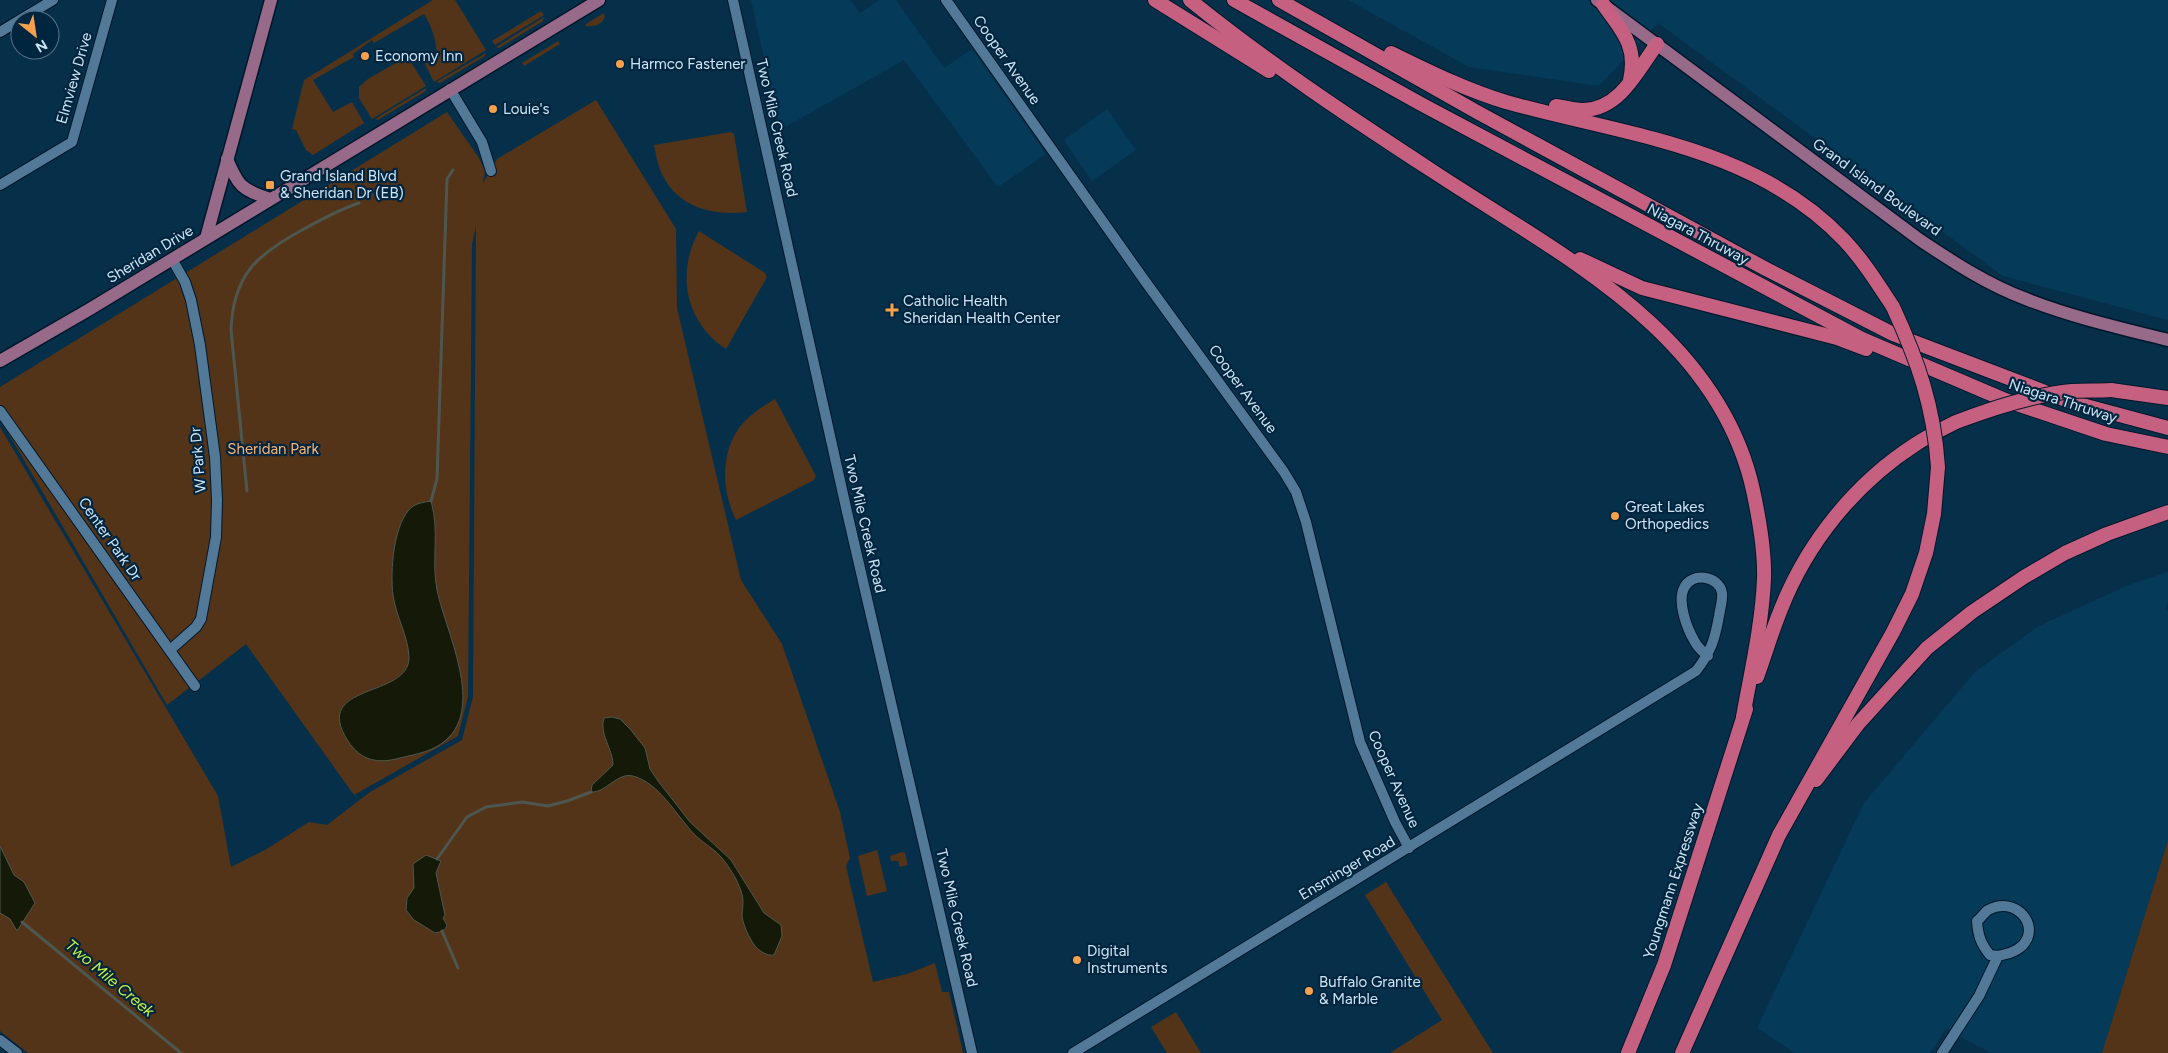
<svg xmlns="http://www.w3.org/2000/svg" width="2168" height="1053" font-family="Figtree,sans-serif">
<rect width="100%" height="100%" fill="#06304a"/>
<g fill="#053a59">
<polygon points="751,0 850,0 860,13 879,0 896,0 944,68 972,49 1046,154 998,187 904,60 780,130"/>
<polygon points="1348,0 2168,0 2168,320 2003,276 1658,23 1599,86 1469,67"/>
<polygon points="1107,109 1136,150 1092,181 1064,140"/>
<polygon points="2168,572 2168,600 2165,610 2168,611 2168,840 2102,1053 1991,1053 1946,1029 1930,1053 1795,1053 1757,1028 1864,803 1975,672 2039,626 2126,586"/>
</g>
<g fill="#533418">
<path d="M433,0H455L486,50L434,82L423,60L437,52C435,37 432,27 424,14L374,43L372,40L353,54L354,57L313,80L333,112L352,102L364,123L313,155L306,150L296,130L292,129L304,80Z"/>
<polygon points="541,11 544,15 495,45 492,41"/>
<path d="M604,13L605,17C601,25 594,27 586,26V24Z"/>
<polygon points="544,17 543,21 499,48 496,47"/>
<polygon points="558,41 560,44 524,66 522,63"/>
<polygon points="486,53 485,56 440,83 436,82"/>
<polygon points="401,60 412,64 426,86 372,119 359,98 359,87 368,79"/>
<polygon points="426,88 426,91 378,120 375,119"/>
<polygon points="596,100 676,229 677,308 741,580 782,644 840,812 850,858 846,866 873,982 907,974 935,963 942,992 949,992 963,1053 28,1053 0,1031 0,427 218,796 231,867 265,850 309,822 327,825 370,792 462,740 473,697 476,226 472,244 468,697 458,736 354,795 246,644 167,705 0,419 0,387 447,112 479,158 485,171 483,183 497,159"/>
<path d="M731,132L734,134L747,212C714,216 679,208 663,176C658,167 656,155 654,145Z"/>
<path d="M699,231L765,273L767,277L726,349C685,322 676,273 699,231Z"/>
<path d="M775,399L816,476L814,480L736,520C722,493 720,455 739,428C748,416 761,407 775,399Z"/>
<polygon points="2168,840 2168,1053 2102,1053"/>
<polygon points="877,850 887,891 867,896 858,856"/>
<polygon points="902,852 905,853 908,865 900,867 898,861 891,861 890,856"/>
<polygon points="1386,882 1493,1053 1390,1053 1442,1020 1365,895"/>
<polygon points="1176,1012 1201,1053 1167,1053 1151,1027"/>
</g>
<g fill="#151a08" stroke="#4d574f">
<path d="M431,501C440,532 431,559 437,590C446,634 491,717 436,747C425,753 412,755 400,758C378,764 361,761 348,741C310,682 410,699 409,657C408,635 396,617 393,595C390,573 393,521 413,506C418,503 425,502 431,501Z"/>
<path d="M612,717L620,719L630,729L645,748L650,769L658,781L690,822L731,860L764,913L781,925L782,936L774,955C767,956 759,951 755,946C749,938 742,923 742,914C743,905 744,900 741,891C737,879 730,868 722,858C715,849 704,844 696,836C677,817 660,783 633,776C617,772 606,793 591,792L592,785L613,765C613,749 599,734 604,718Z"/>
<polygon points="0,846 14,875 24,882 35,903 17,931 10,919 0,913"/>
<path d="M426,855L441,861L436,873L445,915L443,918L447,925C446,930 441,932 435,933L414,920L406,910L407,898L414,888L413,864Z"/>
</g>
<g fill="none" stroke-linecap="round" stroke-linejoin="round">
<g stroke="#4d574f" stroke-width="3">
<path d="M247,491L231,330C233,275 257,254 304,229C322,219 340,209 359,203"/>
<polyline points="431,501 437,479 447,179 453,170"/>
<polyline points="437,859 467,817 486,807 522,802 548,806 567,801 591,792"/>
<polyline points="22,922 181,1053"/>
<polyline points="442,931 458,968"/>
</g>
<g stroke="#00172a" stroke-width="12">
<g id="minor">
<polyline points="733,0 847,512 972,1053"/>
<polyline points="946,0 1145,281 1284,472 1296,492 1306,522 1360,742 1395,822 1409,848"/>
<polyline points="0,32 53,0"/>
<polyline points="450,89 482,142 491,171"/>
<polyline points="0,185 72,142 112,0"/>
<polyline points="0,411 195,686"/>
<polyline points="170,650 196,627 201,619 216,537 217,500 215,457 200,345 191,300 185,282 172,259"/>
<polyline points="0,1040 17,1053"/>
<path d="M1073,1053L1696,671C1711,652 1715,639 1719,616C1720,609 1723,599 1722,593C1719,575 1691,572 1684,588C1677,602 1687,629 1695,642C1698,648 1703,652 1708,656"/>
<path d="M1942,1053L1979,996L1998,956C2007,954 2016,952 2023,945C2041,925 2015,895 1988,910C1984,913 1981,918 1977,921C1978,936 1981,944 1990,955L1998,956"/>
</g>
</g>
<g stroke="#00172a" stroke-width="15">
<g id="major">
<path d="M1597,0L1920,240C1953,262 1988,285 2026,299C2072,317 2120,328 2168,340"/>
<path d="M227,159C239,187 241,189 270,199"/>
<polyline points="206,238 271,0"/>
<polyline points="0,361 90,309 599,0"/>
</g>
</g>
<g stroke="#00172a" stroke-width="16">
<g id="highway">
<polyline points="1155,0 1269,71"/>
<path d="M1190,0C1268,63 1351,118 1434,172C1558,254 1718,331 1753,490C1759,518 1765,550 1764,579C1762,625 1751,672 1743,717"/>
<polyline points="1234,0 1421,104 1862,339 2005,400 2106,434 2168,447"/>
<polyline points="1279,0 1477,112 1766,269 1893,334 2071,402 2168,428"/>
<path d="M1603,4C1621,30 1638,45 1630,80"/>
<path d="M1391,53C1428,71 1466,90 1506,102C1623,135 1755,146 1844,240C1863,260 1878,284 1893,307"/>
<path d="M1556,106C1565,107 1575,110 1584,110C1620,109 1638,70 1657,44"/>
<polyline points="1580,259 1642,288 1837,338 1866,349"/>
<polyline points="2111,390 2168,398"/>
<path d="M1757,677C1765,655 1772,631 1781,609C1807,543 1855,483 1916,444C1928,436 1942,429 1956,422"/>
<polyline points="1816,780 1858,724 1927,648 1972,612 2024,577 2065,553 2107,534 2168,512"/>
<polyline points="1628,1053 1664,965 1746,709"/>
<polyline points="1682,1053 1779,835 1893,632 1912,594 1926,553 1934,514 1938,467"/>
</g>
</g>
<use href="#minor" stroke="#527a98" stroke-width="10"/>
<use href="#major" stroke="#976a8a" stroke-width="12"/>
<use href="#highway" stroke="#c56081" stroke-width="14"/>
<g stroke="#00172a" stroke-width="16" stroke-linecap="butt">
<g id="highway-bridge">
<path d="M1893,307C1918,361 1934,407 1938,467"/>
<path d="M1956,422C1993,408 2032,395 2072,391C2085,390 2098,391 2111,390"/>
</g>
</g>
<use href="#highway-bridge" stroke="#c56081" stroke-width="14"/>
</g>
<g fill="#f9a04c" stroke="#00263f" stroke-width="2">
<circle cx="365" cy="56" r="5"/>
<circle cx="620" cy="64" r="5"/>
<circle cx="493" cy="109" r="5"/>
<rect x="265" y="180" width="10" height="10" rx="2.5"/>
<path d="M889.5 302.5h5v5h5v5h-5v5h-5v-5h-5v-5h5z"/>
<circle cx="1615" cy="516" r="5"/>
<circle cx="1077" cy="960" r="5"/>
<circle cx="1309" cy="991" r="5"/>
</g>
<g text-anchor="middle" dominant-baseline="central" stroke-width="4.5" stroke-linejoin="round" paint-order="stroke">
<g font-size="15" fill="#cfe4f5" stroke="#00263f" text-anchor="start">
<text x="375" y="56">Economy Inn</text>
<text x="630" y="64">Harmco Fastener</text>
<text x="503" y="109">Louie's</text>
<text x="280" y="176">Grand Island Blvd<tspan x="280" dy="17">&amp; Sheridan Dr (EB)</tspan></text>
<text x="903" y="301">Catholic Health<tspan x="903" dy="17">Sheridan Health Center</tspan></text>
<text x="1625" y="507">Great Lakes<tspan x="1625" dy="17">Orthopedics</tspan></text>
<text x="1087" y="951">Digital<tspan x="1087" dy="17">Instruments</tspan></text>
<text x="1319" y="982">Buffalo Granite<tspan x="1319" dy="17">&amp; Marble</tspan></text>
</g>
<g font-size="15" fill="#cfe4f5" stroke="#00263f">
<text transform="translate(1007 60) rotate(55)">Cooper Avenue</text>
<text transform="translate(74 78) rotate(-74)">Elmview Drive</text>
<text transform="translate(777 128) rotate(77)">Two Mile Creek Road</text>
<text transform="translate(1877 187) rotate(36)">Grand Island Boulevard</text>
<text transform="translate(1698 234) rotate(28)">Niagara Thruway</text>
<text transform="translate(150 254) rotate(-31)">Sheridan Drive</text>
<text transform="translate(1243 389) rotate(54)">Cooper Avenue</text>
<text transform="translate(2063 401) rotate(18)">Niagara Thruway</text>
<text transform="translate(198 460) rotate(-95)">W Park Dr</text>
<text transform="translate(865 524) rotate(77)">Two Mile Creek Road</text>
<text transform="translate(110 539) rotate(55)">Center Park Dr</text>
<text transform="translate(1394 779) rotate(66)">Cooper Avenue</text>
<text transform="translate(1347 868) rotate(-31)">Ensminger Road</text>
<text transform="translate(1673 881) rotate(-72)">Youngmann Expressway</text>
<text transform="translate(957 918) rotate(77)">Two Mile Creek Road</text>
</g>
<g font-size="15" fill="#fdb474" stroke="#00263f">
<text x="273" y="449">Sheridan Park</text>
</g>
<g font-size="16" font-style="italic" fill="#caf041" stroke="#00263f">
<text transform="translate(110 978) rotate(40)">Two Mile Creek</text>
</g>
</g>
<g transform="translate(35 35) rotate(150)"><circle r="24" fill="#00263f" stroke="#537288"/>
<path d="M0-4L9 19L0 12L-9 19Z" fill="#f9a04c"/>
<text y="-8" font-size="14" font-weight="bold" text-anchor="middle" fill="#cfe4f5">N</text>
</g>
</svg>
